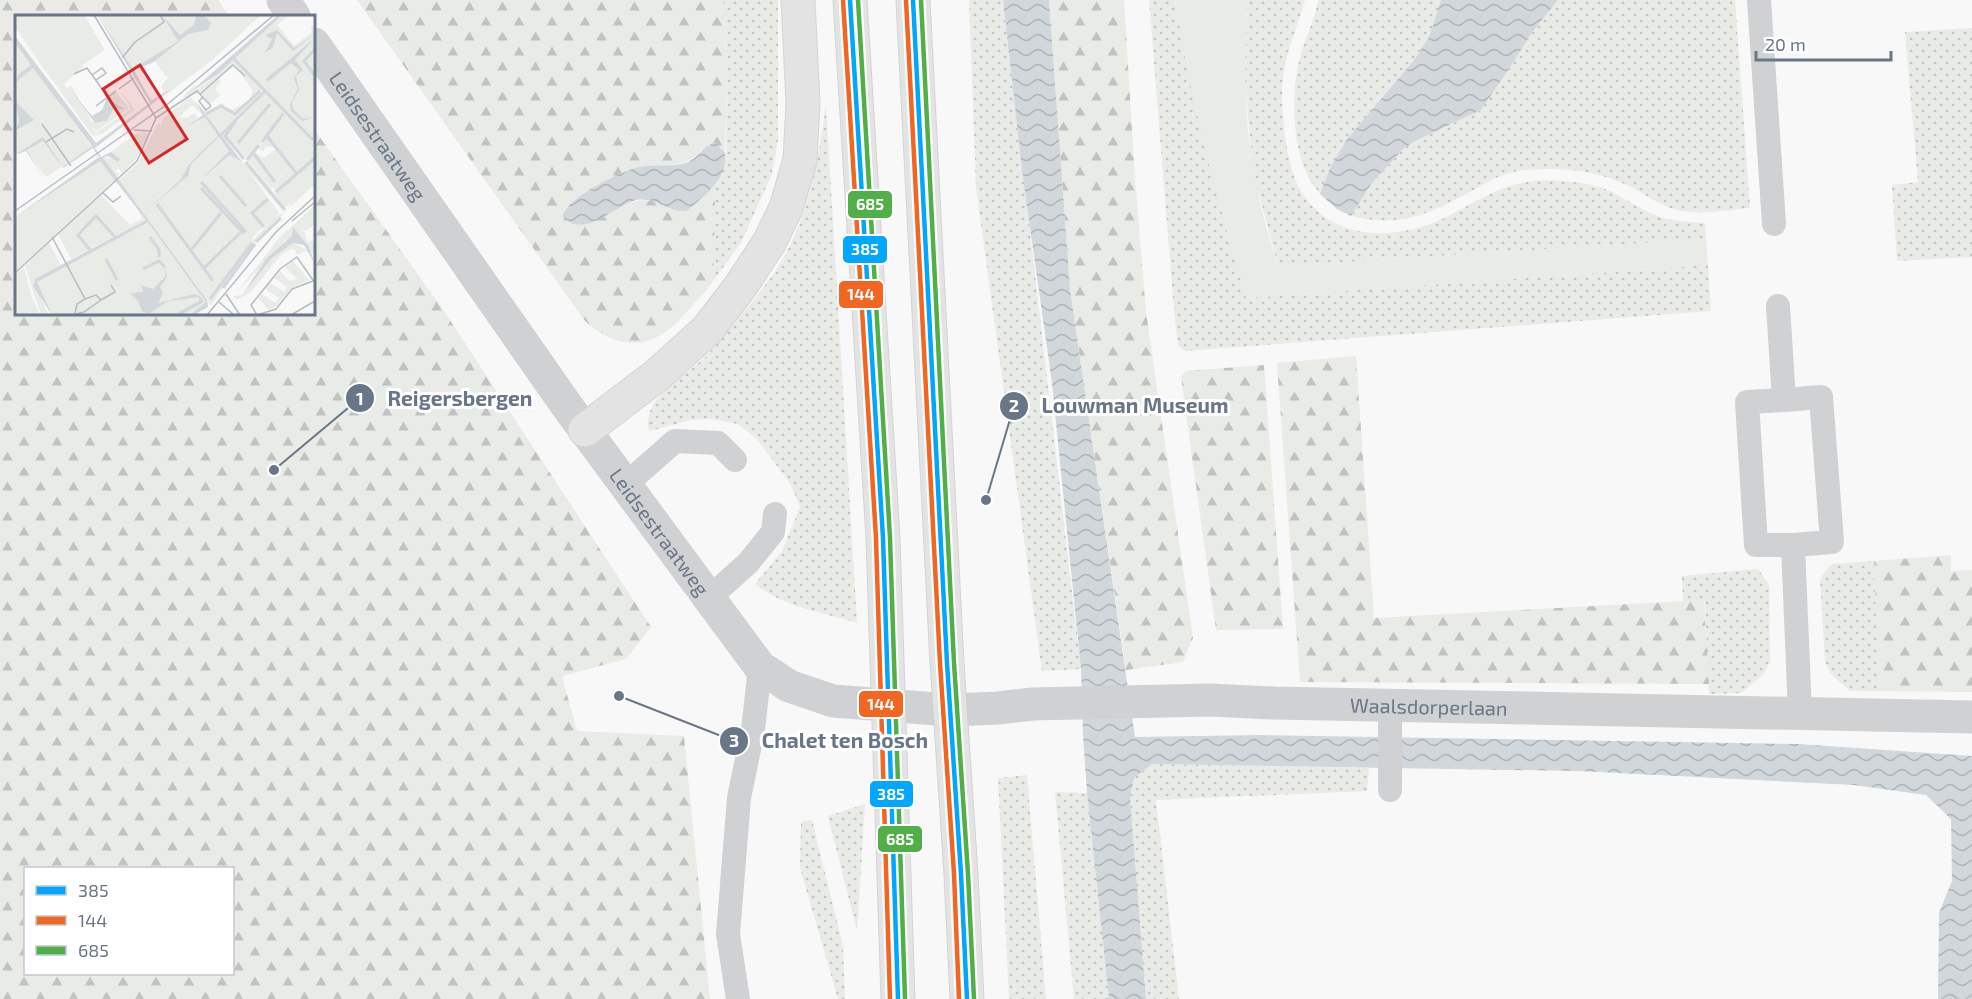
<svg xmlns="http://www.w3.org/2000/svg" width="1972" height="999" font-family="'Exo 2',sans-serif">
<defs>
<pattern id="grass-dots" width="8" height="8" patternUnits="userSpaceOnUse" patternTransform="scale(1.5)"><rect width="8" height="8" fill="#e8ebe6"/><path d="M2 2h.1M6 6h.1" fill="none" stroke="#c0c3c0" stroke-width="1.8" stroke-linecap="round"/></pattern>
<pattern id="forest-firs" width="22" height="20" patternUnits="userSpaceOnUse" patternTransform="scale(1.5)"><rect width="22" height="20" fill="#e8ebe6"/><path d="M5 1l3.5 6h-7zM16 11l3.5 6h-7z" fill="#c0c3c0"/></pattern>
<pattern id="water-waves" width="16" height="10" patternUnits="userSpaceOnUse" patternTransform="scale(1.5)"><rect width="16" height="10" fill="#d2d7db"/><path d="M0 5q4-4 8 0t8 0" fill="none" stroke="#aeb3b7"/></pattern>
</defs>
<rect width="100%" height="100%" fill="#f8f8f8"/>
<g fill="url(#grass-dots)">
<polygon points="723,0 778,0 778,139 772,174 741,243 713,281 715,184 718,180 726,159 727,68"/>
<polygon points="969,0 1003,0 1081,669 1042,671 976,187"/>
<polygon points="1149,0 1175,0 1196,108 1246,298 1708,265 1711,311 1185,351 1178,346 1174,310"/>
<path d="M1246,0H1305C1298,26 1286,51 1283,78C1281,94 1283,112 1284,128C1287,150 1291,179 1305,197C1330,232 1371,238 1410,230C1452,222 1484,188 1527,182C1549,179 1578,181 1599,187C1617,192 1634,206 1652,214C1668,221 1687,222 1705,223L1706,239L1278,266L1253,171L1245,83Z"/>
<path d="M1318,0H1441L1429,37L1414,60L1347,139L1330,168L1320,194C1316,188 1310,182 1307,175C1292,140 1291,94 1300,57C1305,38 1315,20 1318,0Z"/>
<path d="M1558,0H1735L1750,208C1726,210 1697,216 1673,209C1658,204 1643,193 1629,186C1596,170 1562,167 1527,170C1507,171 1488,181 1472,191C1429,214 1401,228 1351,216L1372,183L1403,149L1417,140L1481,110L1513,63L1531,34Z"/>
<polygon points="1972,28 1972,257 1897,261 1892,185 1918,182 1905,32"/>
<path d="M826,105L857,623C825,613 781,606 755,584L782,551L800,507L791,485L757,439L738,424L711,419L691,420L649,431C641,395 689,376 709,353C733,325 758,297 778,267C809,218 818,161 826,105Z"/>
<polygon points="1874,561 1879,691 1850,691 1830,673 1825,661 1820,579 1831,564"/>
<polygon points="1758,569 1769,584 1770,662 1763,675 1741,693 1709,694 1705,601 1683,601 1682,576"/>
<polygon points="1152,764 1369,768 1367,791 1156,800 1179,999 1146,999 1130,797 1133,778"/>
<polygon points="1027,775 1046,999 1009,999 998,778"/>
<polygon points="1055,792 1087,793 1109,999 1074,999"/>
<polygon points="865,804 857,931 828,816"/>
<polygon points="812,820 843,946 845,999 838,999 800,868 801,822"/>
</g>
<g fill="url(#forest-firs)" fill-rule="evenodd">
<path d="M0,0H218L229,16H16V314H314V129L442,308L651,627L626,659L562,676L577,731L684,736L710,999H0ZM232,868V974H26V868Z"/>
<path d="M357,0H723L727,68L725,152L721,147L701,150C686,171 658,162 636,168C613,175 578,193 563,211L574,225C598,225 614,205 636,201C655,197 668,210 687,211L715,184C715,208 714,233 714,257C713,264 715,274 713,280C710,288 699,298 693,305C661,345 627,358 585,321Z"/>
<polygon points="1049,0 1124,0 1135,179 1146,312 1193,638 1183,662 1126,670 1070,289"/>
<polygon points="1356,356 1374,618 1704,600 1709,684 1300,682 1277,363"/>
<polygon points="1264,365 1283,629 1216,630 1181,377 1186,371"/>
<polygon points="1951,555 1951,571 1972,570 1972,692 1879,691 1874,561"/>
</g>
<path fill="#e8ebe6" d="M1175,0H1246C1245,57 1243,115 1254,171C1259,203 1268,235 1278,266L1706,239L1708,265L1246,298C1217,200 1190,101 1175,0Z"/>
<g fill="url(#water-waves)">
<polygon points="1003,0 1049,0 1070,289 1135,737 1261,735 1799,744 1972,756 1972,999 1938,999 1939,913 1952,881 1951,819 1926,795 1854,785 1579,771 1152,764 1134,778 1130,797 1146,999 1109,999 1087,793 1083,735 1081,669 1052,383 1023,178"/>
<polygon points="1441,0 1558,0 1531,34 1513,63 1481,110 1417,140 1403,149 1372,183 1351,216 1337,209 1320,194 1330,168 1347,139 1414,60 1429,37"/>
<path d="M716,143L725,152C729,178 705,195 687,211C667,213 654,194 633,201C614,208 580,240 563,216C565,198 622,171 639,167C654,164 671,167 685,163C699,159 702,145 716,143Z"/>
</g>
<g fill="none" stroke-linecap="round" stroke-linejoin="round">
<g stroke="#d4d4d6" stroke-width="35">
<g id="primary">
<polyline points="850,0 883,538 898,999"/>
<polyline points="913,0 947,663 961,874 967,999"/>
<polyline points="585,430 656,376 707,330 740,287 769,243 786,208 800,160 803,103 798,0"/>
</g>
</g>
<g stroke="#d0d1d3" stroke-width="24">
<polyline points="1759,0 1774,224"/>
<polyline points="1778,306 1784,400 1821,397 1832,542 1793,545 1800,714"/>
<polyline points="1784,400 1747,402 1756,545 1793,545"/>
<polyline points="625,485 675,441 718,443 735,460"/>
<polyline points="709,598 748,563 773,532 775,514"/>
<polyline points="1390,790 1390,705"/>
<polyline points="738,999 728,934 739,798 753,730 760,667"/>
</g>
<g stroke="#d0d1d3" stroke-width="33">
<polyline points="283,0 294,16"/>
<path id="s1" d="M314,44L567,406L760,667L789,686L833,701L949,710L998,708L1033,704L1210,700L1274,703L1972,717"/>
</g>
<use href="#primary" stroke="#e3e3e4" stroke-width="33"/>
<g stroke="#fff" stroke-width="9">
<g id="bus-1">
<polyline points="850,0 883,538 898,999"/>
<polyline points="913,0 947,663 961,874 967,999"/>
</g>
</g>
<g stroke="#fff" stroke-width="9">
<g id="bus-2">
<polyline points="843,0 876,538 890,999"/>
<polyline points="906,0 940,663 954,874 959,999"/>
</g>
</g>
<g stroke="#fff" stroke-width="9">
<g id="bus-3">
<polyline points="858,0 890,538 905,999"/>
<polyline points="921,0 954,663 968,874 974,999"/>
</g>
</g>
<use href="#bus-1" stroke="#00a7ff" stroke-width="4.5"/>
<use href="#bus-2" stroke="#f26522" stroke-width="4.5"/>
<use href="#bus-3" stroke="#50af46" stroke-width="4.5"/>
</g>
<g text-anchor="middle" dominant-baseline="central" stroke-width="6" stroke-linejoin="round" paint-order="stroke">
<g font-size="20" fill="#697688" stroke="#fff">
<text stroke="none"><textPath href="#s1" startOffset="112">Leidsestraatweg</textPath></text>
<text stroke="none"><textPath href="#s1" startOffset="598">Leidsestraatweg</textPath></text>
<text stroke="none"><textPath href="#s1" startOffset="1444">Waalsdorperlaan</textPath></text>
</g>
</g>
<g transform="translate(15 15)">
<rect width="300" height="300" fill="#f8f8f8"/>
<path d="M83,0H247L160,69L153,66L154,75L137,87L131,78L137,85L149,76L146,72L154,61L139,42L117,56ZM259,6L279,31L300,18V129L297,133L300,169L272,195L278,187L275,189L266,179L269,170L283,158L252,119L233,144L210,121L249,78L270,96L248,74L219,102L210,91L217,95L234,85L238,76L220,50L185,77L167,84L173,76L183,68L175,78L193,67ZM0,28L76,131L62,143L54,140L42,123L0,139ZM216,28L197,45L139,89L160,70ZM53,31L69,51L49,69L52,73L56,70L77,107H89L99,94L111,93L92,83L101,77L114,93L82,116L76,111L81,118L116,94L106,76L120,95L87,119L80,120L26,50ZM204,63L206,66L200,74L205,80L195,89L186,78ZM204,122L214,136L187,165L216,140L227,147L259,191L253,197L237,198L248,212L237,223L239,225L257,203L270,197L241,226L196,290L104,165L122,149L156,172L130,195L175,158L176,149ZM30,131L42,150L30,158L16,138ZM262,133L275,150L266,161L262,156L257,161L239,137L249,143ZM300,190V209L290,216L287,211L293,227L297,225L300,231V242L279,214L277,221L271,226L274,214ZM273,214V223L220,279L265,222ZM278,228L292,235L283,240L278,233L266,240L236,277L222,285L218,281L227,280L257,243ZM278,246L294,265L276,273L260,292L254,295L243,283L247,279L260,288L264,283L250,274L255,268L269,277L272,272L259,263L265,256L274,266L282,264L270,252Z" fill="#e8ebe6"/>
<path d="M267,0H274L262,10L279,31L297,17L296,11H300V21L279,38L263,23L257,36L266,27L274,37L265,40H276L249,62L259,43L250,39L257,33L259,19L263,18L278,36L298,20L279,33L261,15L254,21L256,26L255,28L252,30L256,24L248,19L259,8L220,40ZM160,3L170,11L180,8L165,20L154,5ZM228,8L231,14L216,28L154,75L153,66L158,69ZM111,13L116,21L104,20L100,27L93,15ZM0,14L80,120L87,119L78,121ZM170,21L180,33L178,40L151,62L139,44ZM245,21L254,26L227,49L234,56L236,49L248,46L250,41L256,44L248,56L238,53L248,57L245,67L253,70L278,48L285,56L279,63L283,72L273,85L281,102L299,104L289,109L300,106V121L296,118L300,122V129L297,133L300,143L269,170L266,179L262,181L258,172L275,150L262,133L251,131L248,137L245,133L241,135L247,127L248,133V126L270,98L299,126L250,76L206,118L227,146V147L182,89L188,100L177,90L164,102L172,103L179,98L184,104L173,113L190,102L204,121L174,149L166,164L156,172L122,149L143,108L147,110L146,105L175,82L191,96L207,88L219,102L248,74L219,43ZM0,28L16,51L0,64ZM17,53L43,86L33,93L35,105L24,116L28,122L0,137V123L3,127L19,123L23,119L21,110L26,109L21,101L19,104L12,101L0,86V68ZM280 89a8 8 0 1 1 16 0a8 8 0 1 1-16 0ZM44,88L55,102L37,116V121L31,112L43,98L40,94ZM123,117L129,122L126,117L133,118L122,143L107,158L103,153L106,151L100,156L105,159L102,162L87,143L105,144L96,137ZM42,123L54,140L63,143L79,134L48,152L32,129L46,152L31,162L12,135ZM30,131L42,150L30,158L17,138ZM84,146L100,164L0,257V202ZM232,147L255,172L269,197L228,149ZM86,180L115,210L127,204L123,194L131,205L56,244L43,219ZM34,228L46,250L18,267L34,300H26L10,251ZM9,253L17,283L25,300H0V260Z" fill="#e8ebe6" fill-rule="evenodd"/>
<path d="M0,0H69L90,35L40,68L0,12ZM239,139L257,162L262,156L266,161L257,174L233,146ZM300,144V167L270,193L260,179ZM246,190L253,197L259,191L264,198L248,212L237,198ZM134,206L194,289L172,300H37L19,267Z" fill="#e8ebe6"/>
<path d="M82,0L118,54L163,26L147,0L165,20L179,10L181,0H189L196,8L193,15L173,19L139,47L119,55L136,86L159,72L80,133L86,142L96,137L105,144L103,147L93,141L88,143L192,285L193,292L179,300H175L191,287L133,207L22,267L37,300L18,271L20,264L131,205L85,146L0,202L84,142L78,133L48,153L28,126L12,135L29,163L11,136L0,140L28,122L48,152L77,131L18,53L0,68L4,59L16,50L0,28V21L81,128L135,88ZM263,0H267L204,58L173,79ZM262,15L279,33L298,20L278,36L262,18L258,32L250,38L257,24L250,20ZM300,23L280,45L288,55L281,61L284,75L277,87L278,94L288,104L300,102L287,106L276,96L275,89L283,74L279,63L284,55L276,48L253,67L251,64ZM57,77L77,101L87,95L92,83L110,94H99L91,106L80,108ZM0,86L19,105L0,116L4,106ZM181,87L227,147L215,140L186,165L214,136L204,122L176,149L174,160L130,196L166,164L174,149L203,121L190,102L172,112L188,100ZM278,212L294,232L300,249L289,230L278,228L257,243L227,280L251,244L277,221ZM150,252L152,262L145,272L148,278L143,288L179,279L185,281L189,287L166,300H158L184,286V282L153,286L134,299L127,296L123,286L115,278L129,277L125,270L138,274L150,262Z" fill="#d2d7db"/>
<path fill="none" stroke="#d2d7db" stroke-width="3" d="M300,34L289,46L300,61M218,43L298,125M191,99L206,91L220,99L245,76M221,106L210,121L229,144M206,120L250,76M251,120L282,159M247,127L268,99M223,128L255,89M239,139L260,167M232,145L244,130M231,147L270,195M205,161L231,191M186,167L231,217M186,173L229,219M261,177L300,143M142,189L198,266M249,212L237,198L253,184M135,222L144,235V242M241,227L266,203M177,234L206,198M75,235L63,220L81,201L100,222M91,244L102,265M189,253L225,218M128,254L144,246L150,252M208,273L240,229M195,284L237,228"/>
<path fill="none" stroke="#b6bcc4" stroke-width="1.5" d="M107,43L120,27L149,7L145,0M59,59L72,53L93,82M77,60L87,53L91,58L81,65M104,74L119,63M185,79L218,50L230,61M188,82L184,86L191,95L196,91M81,91L101,76M141,103L182,76L196,91M27,109L56,151M119,115L137,116M31,127L52,114L59,117M88,178L98,187L106,181M0,196L154,88L259,0M277,206L300,187M37,222L70,284L62,289L60,298M0,258L122,146L141,103L79,0M298,266L277,274L261,294L242,300L236,290L265,254L282,242L300,268M211,279L225,300M86,285L100,277L96,270M204,287L219,300M57,300L69,297L86,285L81,280L70,284M192,300L261,217L300,181M276,300L300,286"/>
<path fill="#d62828" fill-opacity="0.15" stroke="#d62828" stroke-width="3" d="M125,50L172,124L134,148L88,74Z"/>
<rect width="300" height="300" fill="none" stroke="#697688" stroke-width="3"/>
</g>
<path fill="none" stroke="#697688" stroke-width="2" d="M274 470L360 398M986 500L1014 406M619 696L734 741"/>
<g fill="#697688" stroke="#fff" stroke-width="2">
<circle cx="274" cy="470" r="6"/>
<circle cx="986" cy="500" r="6"/>
<circle cx="619" cy="696" r="6"/>
<circle cx="360" cy="398" r="15"/>
<circle cx="1014" cy="406" r="15"/>
<circle cx="734" cy="741" r="15"/>
</g>
<g font-size="18" text-anchor="middle" font-weight="bold" fill="#fff">
<text x="360" y="405">1</text>
<text x="1014" y="412">2</text>
<text x="734" y="747">3</text>
</g>
<g font-size="21" text-anchor="middle" font-weight="bold" fill="#697688" stroke="#fff" stroke-width="6" stroke-linejoin="round" paint-order="stroke">
<text x="460" y="406">Reigersbergen</text>
<text x="1135" y="413">Louwman Museum</text>
<text x="845" y="748">Chalet ten Bosch</text>
</g>
<g stroke="#fff" stroke-width="2">
<rect x="847" y="190" width="46" height="29" rx="6" fill="#50af46"/>
<rect x="842" y="235" width="46" height="29" rx="6" fill="#00a7ff"/>
<rect x="838" y="280" width="46" height="29" rx="6" fill="#f26522"/>
<rect x="858" y="690" width="46" height="28" rx="6" fill="#f26522"/>
<rect x="869" y="780" width="45" height="28" rx="6" fill="#00a7ff"/>
<rect x="877" y="825" width="46" height="28" rx="6" fill="#50af46"/>
</g>
<g font-size="16" text-anchor="middle" font-weight="bold" fill="#fff">
<text x="870" y="210">685</text>
<text x="865" y="255">385</text>
<text x="861" y="300">144</text>
<text x="881" y="710">144</text>
<text x="891" y="800">385</text>
<text x="900" y="845">685</text>
</g>
<rect x="24" y="867" width="210" height="108" fill="#ffffff" stroke="#c3c8cf" stroke-width="1.5"/>
<rect x="36" y="886" width="30" height="9" fill="#00a7ff" stroke="#c3c8cf" stroke-width="1.5"/>
<text x="78" y="897" font-size="18" fill="#697688">385</text>
<rect x="36" y="916" width="30" height="9" fill="#f26522" stroke="#c3c8cf" stroke-width="1.5"/>
<text x="78" y="927" font-size="18" fill="#697688">144</text>
<rect x="36" y="946" width="30" height="9" fill="#50af46" stroke="#c3c8cf" stroke-width="1.5"/>
<text x="78" y="957" font-size="18" fill="#697688">685</text>
<path d="M1756 51v9h135v-9" fill="none" stroke="#697688" stroke-width="3"/>
<text x="1765" y="51" font-size="18" fill="#697688" stroke="#ffffff" stroke-width="4.5" paint-order="stroke">20 m</text>
</svg>
